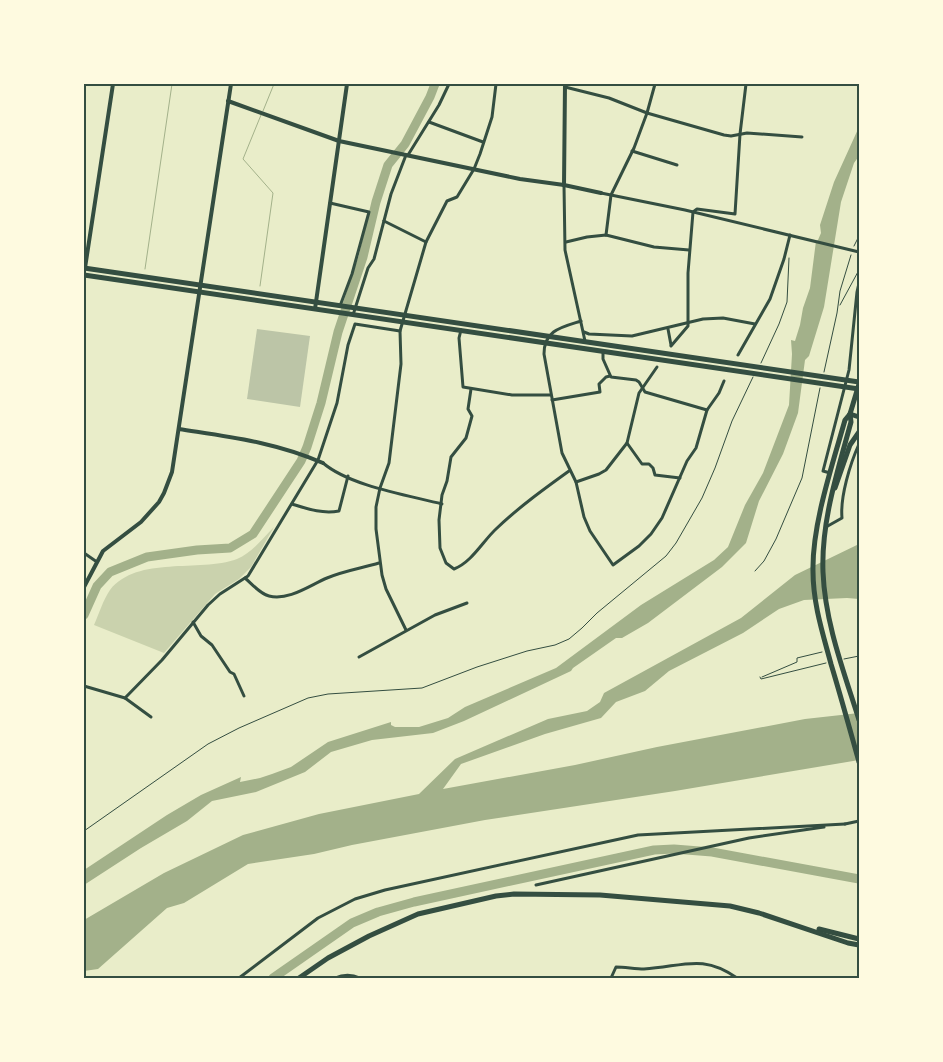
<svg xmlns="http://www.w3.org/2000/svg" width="943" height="1062" font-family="Ubuntu,sans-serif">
<rect width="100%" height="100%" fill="#e9edc9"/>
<path fill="#cad2ad" d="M274,527L251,567L239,579L215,594L164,653L94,625C99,614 103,600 110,590C138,555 199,573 237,559C252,553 263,538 274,527Z"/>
<g fill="#a3b18a">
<polygon points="859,127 859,156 854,163 841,202 824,307 809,356 805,360 798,413 783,454 759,501 746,543 722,567 648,623 622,638 616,638 573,668 571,671 464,721 433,733 372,740 331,752 305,772 256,792 212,801 187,821 141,848 84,885 84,870 167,815 201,795 241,777 240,782 260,778 272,774 291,767 328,742 391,722 391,725 395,727 419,727 448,718 465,707 556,668 641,605 714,560 728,547 745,505 763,473 789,405 792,354 791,340 795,341 800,325 803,308 810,288 816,241 818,240 821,233 820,225 834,182"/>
<polygon points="859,544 859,599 847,598 804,600 779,609 743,633 669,671 645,691 616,702 601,718 545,734 461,764 443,789 575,765 657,747 805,719 859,713 859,760 675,791 485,820 352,845 314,854 248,864 184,903 167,908 98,969 84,971 84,920 164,873 243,835 319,814 419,794 455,759 548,719 587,711 600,702 604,693 741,618 795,575"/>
</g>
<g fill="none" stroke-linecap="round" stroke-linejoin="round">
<g stroke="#a3b18a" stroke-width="1">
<polyline points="263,111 274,84"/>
<polyline points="145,269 172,84"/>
<polyline points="260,286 273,193 243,159 261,115"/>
</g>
<g stroke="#a3b18a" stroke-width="9">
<polyline points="84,615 97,586 110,572 147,557 197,550 230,548 253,534 301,461 307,447 321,403 338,332 363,257 376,202 388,165 405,144 430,97 435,84"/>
<polyline points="273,978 352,923 378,912 414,902 654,850 674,849 712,852 859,879"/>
</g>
</g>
<polygon fill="#bcc5a7" points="257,329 310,336 300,407 247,399"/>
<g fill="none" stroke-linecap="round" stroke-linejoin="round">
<g stroke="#344e41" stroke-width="1">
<polyline points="854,246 859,236"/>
<polyline points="840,305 859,270"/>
<polyline points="761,363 779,324 787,302 789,258"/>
<polyline points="824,372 837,313 840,291 851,255"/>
<polyline points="755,571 764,561 776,539 802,478 820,388"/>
<polyline points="844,659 859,656"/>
<polyline points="760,677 761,679 826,663"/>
<polyline points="762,677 797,662 797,658 822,652"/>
<polyline points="84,831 208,744 239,728 308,698 328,694 422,688 477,667 527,651 555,645 569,639 582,628 597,613 666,556 676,543 702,498 715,468 732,421 753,377"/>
</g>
<g stroke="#344e41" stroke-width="3">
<polyline points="565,87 609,98 647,113 724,135 731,136 747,133 802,137"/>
<polyline points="429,122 483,142"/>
<polyline points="632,151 677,165"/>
<polyline points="408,155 439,105 449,84"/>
<polyline points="564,185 565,250 585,341"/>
<polyline points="601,193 685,210 859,252"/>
<polyline points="330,203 369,212 352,274 340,306"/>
<polyline points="384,221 426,242"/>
<polyline points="606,235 611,195 634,148 647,113 655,84"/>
<polyline points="566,242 587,237 606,235 654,247 689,250"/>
<polyline points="353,315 368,268 374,259 391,194 406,155"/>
<path d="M581,321C562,327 544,330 544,354L562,453L576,482L584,517L590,531L613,565L639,546L651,534L662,518L687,461L696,448L707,410L719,393L724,381"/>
<polyline points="668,329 671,345"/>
<polyline points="461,330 459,338 463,387 512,395 550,395"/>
<polyline points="584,332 589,334 632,336 703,319 723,318 755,324"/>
<polyline points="671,346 688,326 688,273 693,212 697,209 735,214 740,134 746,84"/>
<polyline points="603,352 603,359 611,377 636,380 639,382 645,392 707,410"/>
<polyline points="738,355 770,299 784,259 790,235"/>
<path d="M471,389L468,409L472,416L466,438L451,457L447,481L442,495L439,520L440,548L446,563L454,569C472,562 483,541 496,529C519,507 544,489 569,471"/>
<polyline points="552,400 600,392 599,384 606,377 610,376"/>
<polyline points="627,443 642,464 649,464 653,468 655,475 680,478"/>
<path d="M323,463C350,486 407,495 442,504"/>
<polyline points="830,473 823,471 849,370 857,292 859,283"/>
<polyline points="576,482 599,474 606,470 627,443 639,393 657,367"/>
<path d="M292,504C308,509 322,514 339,511L348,476"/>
<path d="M826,527L842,518C840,497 850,464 859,444"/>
<polyline points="84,553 97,562"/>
<path d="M245,578C252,584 260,594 269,596C289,601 310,585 327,578C343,571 362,568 379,563"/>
<polyline points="193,622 201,636 212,645 230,672 234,674 244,696"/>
<polyline points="406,630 386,589 382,575 376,529 376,507 380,488 389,463 401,364 400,331 426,242 447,201 457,197 474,169 480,154 492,117 496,84"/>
<polyline points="359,657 435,615 467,603"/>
<polyline points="84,686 125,698 151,717"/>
<polyline points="125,698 162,660 208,605 220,594 248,576 318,460 337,403 348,345 355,324 400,331"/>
<polyline points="845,824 859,821"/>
<polyline points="536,885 749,838 824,827"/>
<polyline points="239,978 318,918 355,899 385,890 638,835 845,824"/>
<path d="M335,978C344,974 351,974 360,978"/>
<path d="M611,978L616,967C625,967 635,969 644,969C682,967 702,953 737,978"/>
</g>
<g stroke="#344e41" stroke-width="4">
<polyline points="228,101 339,141 520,179 564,185 601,193"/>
<polyline points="564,185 565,84"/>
<polyline points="85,268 113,84"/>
<polyline points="315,309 347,84"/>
<path d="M179,429C230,437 275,442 323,463"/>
<polyline points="84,587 103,551 141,522 159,502 164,493 172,472 231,84"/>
</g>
<g stroke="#344e41" stroke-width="5">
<polyline points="84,268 859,382"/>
<polyline points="84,275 859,389"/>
<polyline points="850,414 859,417"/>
<polyline points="835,488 850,445 859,432"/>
</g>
<g stroke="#344e41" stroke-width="5">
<path d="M859,384L850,414L851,422C838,470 821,521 823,572C825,623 844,672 859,720"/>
<path d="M850,414L845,420C832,466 812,525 813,571C813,604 823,634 831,664C841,697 850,730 859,762"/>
<polyline points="819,929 859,939"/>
<polyline points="299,978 328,958 369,936 418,914 496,896 514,894 600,895 730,906 759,913 848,943 859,945"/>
</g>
</g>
<rect width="943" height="1062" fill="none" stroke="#fefae0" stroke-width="170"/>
<rect x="85" y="85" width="773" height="892" fill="none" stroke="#344e41" stroke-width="2"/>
</svg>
